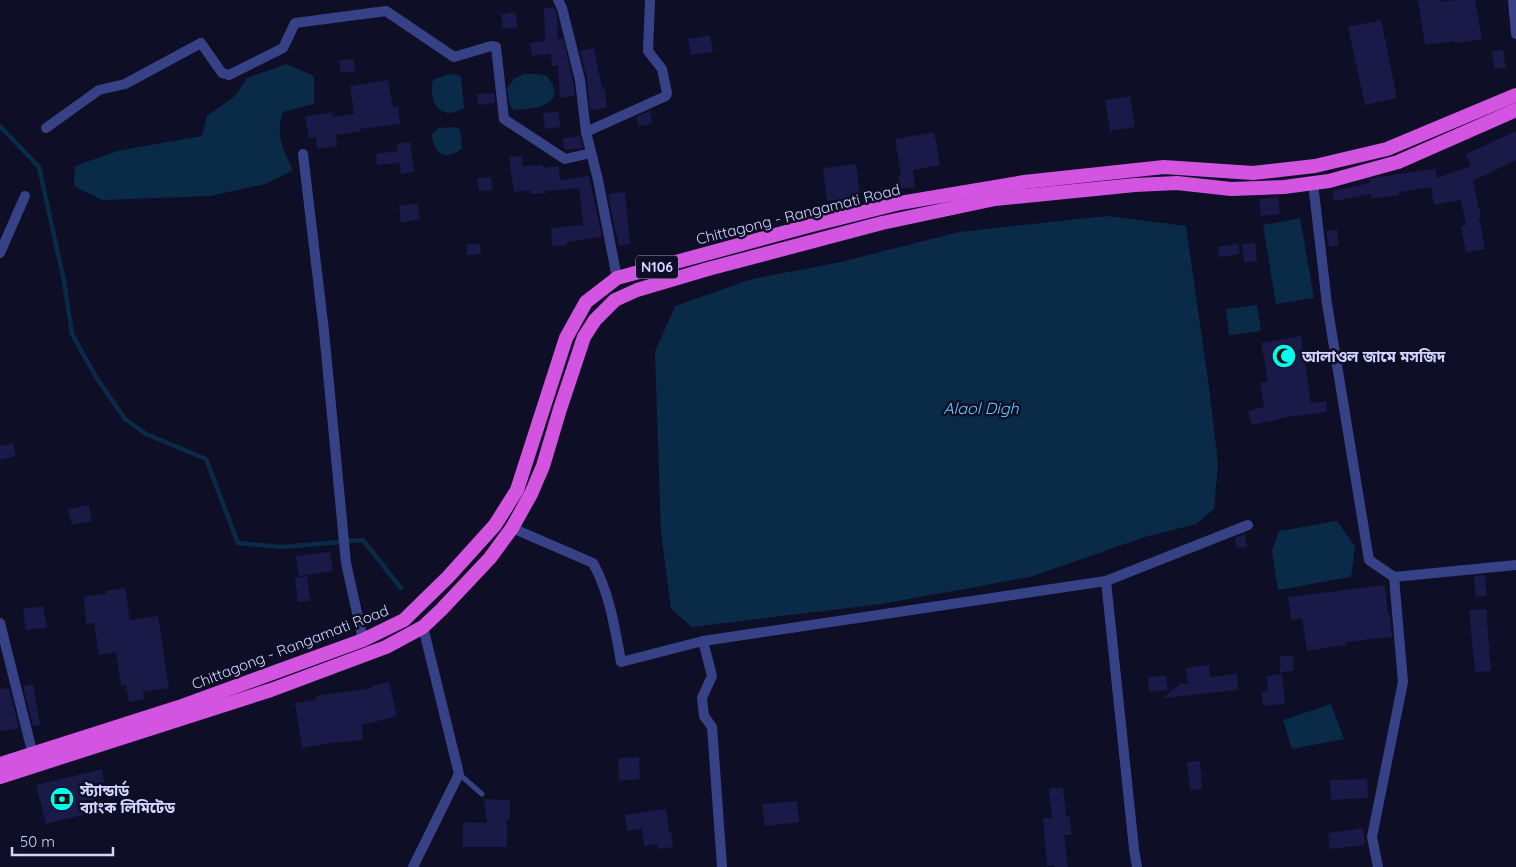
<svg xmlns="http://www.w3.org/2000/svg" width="1516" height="867" font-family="Quicksand,'Noto Sans Bengali',sans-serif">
<rect width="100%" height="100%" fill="#0e0e26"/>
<g fill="#0a2b48">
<path d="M286,64L314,76V104L283,112C275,134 283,150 293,170L265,184L210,196L102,200L74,186L75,166L117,151L202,136L207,116L235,96L247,78Z"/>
<path d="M453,74L461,76L464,108C441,122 428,103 433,80L445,75Z"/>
<path d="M524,74H536L547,76C569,104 537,109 514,110L510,106L507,88L515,78Z"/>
<path d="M452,127L460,129L462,148C446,162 433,154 432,134L439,128Z"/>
<polygon points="1107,216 1186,226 1209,387 1218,464 1214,509 1196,524 1145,537 1030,577 881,604 692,627 671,609 661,532 655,352 675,306 752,279 841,262 959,232"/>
<polygon points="1300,218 1314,298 1276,304 1263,225"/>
<polygon points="1257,305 1261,331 1229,335 1226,309"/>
<polygon points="1337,521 1355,546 1351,577 1278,590 1272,551 1279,531"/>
<polygon points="1331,704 1344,739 1292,749 1283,720"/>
</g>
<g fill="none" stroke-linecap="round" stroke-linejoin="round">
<polyline stroke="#0a2b48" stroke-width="4.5" points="0,126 39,167 64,281 72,334 96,377 125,419 146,434 206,459 238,543 282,547 363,540 401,588"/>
</g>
<g fill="#1b1947">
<polygon points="1418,0 1441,0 1441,2 1456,0 1475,0 1482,39 1455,43 1454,41 1425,45"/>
<polygon points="554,7 557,15 558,39 563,38 573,81 575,96 560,98 558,65 552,66 551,54 532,56 530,43 545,41 544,8"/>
<polygon points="515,12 518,27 503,29 501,14"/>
<polygon points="1381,20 1397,98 1365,105 1348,27"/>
<polygon points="710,35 713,52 691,55 688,39"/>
<polygon points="594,48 602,89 605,88 607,108 590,110 587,78 580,51"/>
<polygon points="1503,50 1506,68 1494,69 1492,51"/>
<polygon points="354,59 355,71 341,73 339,60"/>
<polygon points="388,80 393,107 398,106 400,124 360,129 360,131 336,135 337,146 317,149 316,137 309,138 305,117 332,112 333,117 354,114 350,86"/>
<polygon points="494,93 495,103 478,105 477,94"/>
<polygon points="1130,96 1135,127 1110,131 1105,100"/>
<polygon points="650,111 652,124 638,126 636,117"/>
<polygon points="559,112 560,127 545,129 543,113"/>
<polygon points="1516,131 1516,160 1473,181 1481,217 1479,218 1485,249 1466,252 1461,226 1466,225 1461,200 1434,205 1431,187 1399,192 1399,195 1372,199 1371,194 1334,201 1332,191 1370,183 1369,179 1378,177 1435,169 1437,178 1471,166 1466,154"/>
<polygon points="934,132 940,165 913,170 915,187 900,189 898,176 901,175 895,139"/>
<polygon points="580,136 583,148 564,150 563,138"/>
<polygon points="410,142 414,172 401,174 399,163 377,165 376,154 398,151 397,144"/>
<polygon points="522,156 523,166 543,165 543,168 559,166 560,180 589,176 602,237 567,242 567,245 552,246 551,228 583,225 579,188 545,191 545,193 531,194 530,190 514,192 509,157"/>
<polygon points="856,164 860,197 827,201 823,168"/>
<polygon points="491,177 492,190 479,191 477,178"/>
<polygon points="625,192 630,244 619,246 617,235 616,235 608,194"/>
<polygon points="1278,197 1280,214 1261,216 1259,199"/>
<polygon points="417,203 420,219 401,223 399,206"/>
<polygon points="1337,229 1339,245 1329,247 1326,231"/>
<polygon points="1255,243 1257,261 1244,262 1242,244"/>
<polygon points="467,244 480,244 481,254 467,255"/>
<polygon points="1238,244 1240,254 1219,257 1218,247"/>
<polygon points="1301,336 1311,403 1326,401 1327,412 1287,417 1252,425 1248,411 1264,407 1260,383 1268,382 1261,343"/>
<polygon points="13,443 16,456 0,460 0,446"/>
<polygon points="89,505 92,521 72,525 68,509"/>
<polygon points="1245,534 1247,547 1236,548 1235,538"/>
<polygon points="330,552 333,571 299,576 296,556"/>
<polygon points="1485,575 1487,596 1476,597 1474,576"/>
<polygon points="307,576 310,601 298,602 295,578"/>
<polygon points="1385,585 1388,615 1390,615 1392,637 1346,642 1346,645 1307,651 1302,619 1291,620 1288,597"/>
<polygon points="125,588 130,620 158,616 169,688 143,692 144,699 129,702 126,685 121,686 116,652 99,655 94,623 86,624 84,596 106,594 106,591"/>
<polygon points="43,606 47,627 26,630 23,609"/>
<polygon points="1486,609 1491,671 1475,672 1469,610"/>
<polygon points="1280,656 1293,656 1294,671 1280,672"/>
<polygon points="1209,665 1210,677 1237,674 1238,690 1163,698 1180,684 1188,684 1186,668"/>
<polygon points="1282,674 1285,704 1263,706 1261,692 1268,691 1267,676"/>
<polygon points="1166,676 1168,690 1149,692 1148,677"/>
<polygon points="389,682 397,716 362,725 363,740 332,743 302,748 295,703 317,700 316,696 372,688 372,686"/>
<polygon points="33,684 40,725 33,726 23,686"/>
<polygon points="9,688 19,728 0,731 0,689"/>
<polygon points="639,757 640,779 619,781 618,758"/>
<polygon points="1200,761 1202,789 1190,790 1187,762"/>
<polygon points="102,769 104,783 92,785 94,799 84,801 87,814 46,824 36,785"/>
<polygon points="1367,779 1368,798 1331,800 1330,780"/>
<polygon points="1063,787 1066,816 1070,816 1071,835 1064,835 1068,867 1054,867 1054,865 1047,866 1043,818 1052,818 1049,789"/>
<polygon points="484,799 510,800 510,819 507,819 507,847 463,847 463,822 487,823"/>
<polygon points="797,801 799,822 765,826 762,804"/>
<polygon points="666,809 669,832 671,832 673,847 658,849 657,844 644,846 642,829 627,831 625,815"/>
<polygon points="1363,828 1365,845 1330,849 1328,833"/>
</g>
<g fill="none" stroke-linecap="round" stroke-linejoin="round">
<polyline stroke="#374286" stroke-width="5" points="459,774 482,794"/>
<g stroke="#374286" stroke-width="10">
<polyline points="558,0 562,8 580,80 586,132"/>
<polyline points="1513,0 1516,34"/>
<polyline points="46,128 99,90 125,84 201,43 222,73 229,75 283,48 295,23 386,11 454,57 491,46 496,47 504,119 565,159 591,153"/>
<polyline points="303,154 324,331 346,563 363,640"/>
<polyline points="1313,183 1327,304 1369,560 1394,577 1403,682 1372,837 1378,867"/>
<polyline points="0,253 25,196"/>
<polyline points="617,278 598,180 586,132 666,96 667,93 662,69 648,51 650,0"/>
<path d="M512,528L593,563C610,594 615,629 621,662L703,641L712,676L702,698L704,716L712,727L722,867"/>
<polyline points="1394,577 1516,565"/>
<polyline points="1106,581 1134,849 1137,867"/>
<polyline points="0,623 31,747"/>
<polyline points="703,641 1106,581 1248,525"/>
<polyline points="413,867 459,774 423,627"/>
</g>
<g stroke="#d254e0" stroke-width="14">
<polyline points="0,764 179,707 363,640 404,620 448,577 495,525 517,490 566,338 586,302 617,278 812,225 900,203 1024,182 1164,167 1253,173 1315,166 1387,149 1516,95"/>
<polyline points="0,777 271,690 386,647 423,627 441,610 490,558 512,528 531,494 543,466 560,409 584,337 595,320 615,300 637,290 708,269 882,223 995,199 1135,185 1177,183 1231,189 1284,187 1329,181 1398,162 1516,110"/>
</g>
</g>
<defs>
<g id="mosque-disc" transform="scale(1.25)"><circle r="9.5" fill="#00feec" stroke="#0e0e26"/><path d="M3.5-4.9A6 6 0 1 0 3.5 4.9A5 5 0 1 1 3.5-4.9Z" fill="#111"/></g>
<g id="bank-disc" transform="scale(1.25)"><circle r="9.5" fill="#00feec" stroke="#0e0e26"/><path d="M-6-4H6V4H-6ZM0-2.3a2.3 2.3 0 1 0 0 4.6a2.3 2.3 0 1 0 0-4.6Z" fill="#111"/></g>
</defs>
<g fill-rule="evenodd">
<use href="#mosque-disc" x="1284" y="356"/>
<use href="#bank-disc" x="62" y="799"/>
</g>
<g text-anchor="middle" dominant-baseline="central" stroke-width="5" stroke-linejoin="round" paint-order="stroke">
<rect fill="#0e0e26" stroke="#9899be" stroke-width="1" x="636" y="255.5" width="42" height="23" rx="4"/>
<g font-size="14" font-weight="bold" fill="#d3d5ff">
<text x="657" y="267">N106</text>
</g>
<g font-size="15" fill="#d3d5ff" stroke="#0e0e26">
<text transform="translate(798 214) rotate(-14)">Chittagong - Rangamati Road</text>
<text transform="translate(290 647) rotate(-21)">Chittagong - Rangamati Road</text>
</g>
<g font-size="15" font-weight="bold" fill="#d3d5ff" stroke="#0e0e26" text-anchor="start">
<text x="1302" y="356">আলাওল জামে মসজিদ</text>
<text x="80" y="790">স্ট্যান্ডার্ড<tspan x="80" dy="17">ব্যাংক লিমিটেড</tspan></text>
</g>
<g font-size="16" font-style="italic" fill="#61d0ff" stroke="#0e0e26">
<text x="981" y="408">Alaol Digh</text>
</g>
</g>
<path d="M12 847v8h101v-8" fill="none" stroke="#d3d5ff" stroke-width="2.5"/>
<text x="20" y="847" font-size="15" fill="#d3d5ff" stroke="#0e0e26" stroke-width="4" paint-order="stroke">50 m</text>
</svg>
